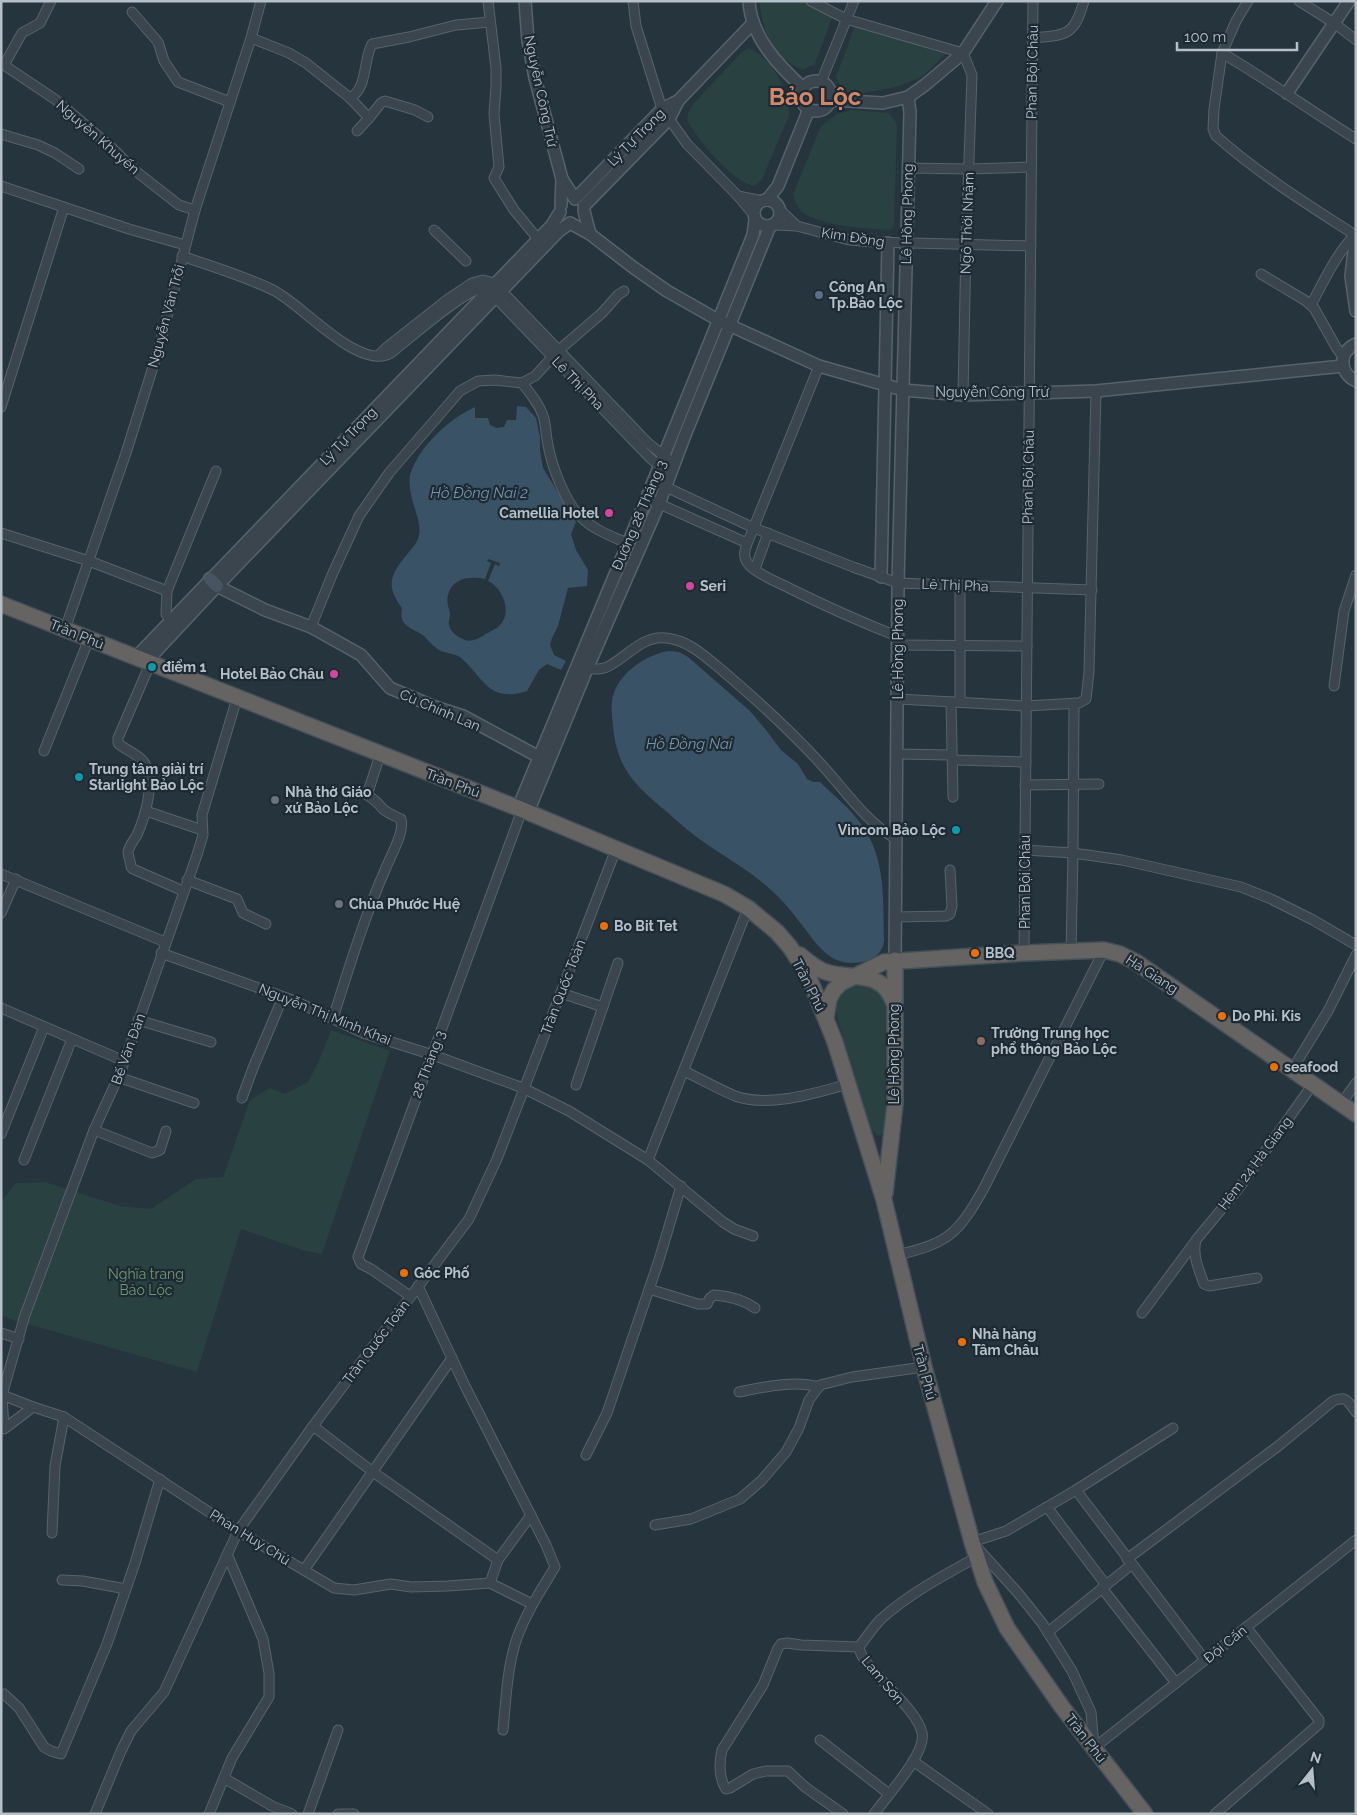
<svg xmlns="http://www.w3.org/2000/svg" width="1357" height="1815" font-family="Raleway,sans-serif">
<rect width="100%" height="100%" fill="#26343e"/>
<g fill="#294140">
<path d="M759,1H803L833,16L815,64L803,70C771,56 764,34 759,1Z"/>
<polygon points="855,26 946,54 922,77 896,87 858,94 843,92 836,77"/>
<path d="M748,48C772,56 790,92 789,116L762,179L755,186C734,184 697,139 687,120L688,113L694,103L741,53Z"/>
<path d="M853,110L889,113L897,124L894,227L890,230C868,229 824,226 805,214C798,210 795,202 793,194L821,126L838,113Z"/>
<path d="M864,984L878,989L886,1000L885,1123V1131L879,1136L871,1130L838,1020C832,992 838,989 864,984Z"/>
<polygon points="331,1030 390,1051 322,1254 302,1250 241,1229 197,1372 13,1320 1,1315 1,1202 16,1183 45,1182 120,1206 151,1209 196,1179 223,1177 250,1100 270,1088 285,1094 308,1082 319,1061"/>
</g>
<g fill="#3a5265" fill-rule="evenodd">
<path d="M517,406L526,407L536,418L540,437V451L543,468L576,522L571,534L576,550L588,570L587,586L568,588L558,626L552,638L550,645L554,655L566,661L561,670L547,664L539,670L527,691C488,704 483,676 460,657C455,654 447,653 441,651C433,647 430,642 424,636C418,631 409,629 404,623C401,619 401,613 402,608C387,588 389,577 404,558C410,550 417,545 419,535C422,524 413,507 411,494C410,489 409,481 410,475C419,446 449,419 475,407V418H488L490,425L497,428L504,427L507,420H516ZM488,559L500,563L499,566L495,564L488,581C503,588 513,613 499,626C495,630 488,632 483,636C477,639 472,642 465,640C459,638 450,632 449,625C448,622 450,618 450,614C449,607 446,603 448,595C452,578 470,576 485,579L491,563L487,561Z"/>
<path d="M669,651L679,652L688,657L750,711L766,730L781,750L798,764L807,779L813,782H820C834,796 850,808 861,824C886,857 883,900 884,940C883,962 854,967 837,960C819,952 810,934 798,920C790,909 780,898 770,889C750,871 727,858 705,843C692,834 679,823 667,812C636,786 617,770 613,726C612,715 610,703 614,693C621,672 647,654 669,651Z"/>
</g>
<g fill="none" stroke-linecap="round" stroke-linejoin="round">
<g stroke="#57636c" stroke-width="11">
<g id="minor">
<polyline points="488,1 496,68 496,87 494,114 499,167 494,178 514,210 538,239"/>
<polyline points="633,1 636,26 662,109 687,144 738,196 754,215"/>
<polyline points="811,1 846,19 963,53 972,75 966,244 963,395"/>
<path d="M1248,1L1236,21L1222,53L1214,109L1213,129L1216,136C1259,174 1307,204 1355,235C1336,254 1324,281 1311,305"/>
<polyline points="1299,1 1334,23 1356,40"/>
<polyline points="132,12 158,42 164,61 178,82 230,102"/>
<path d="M251,38L289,53L306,63L350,98C368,88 363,60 372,44L409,37L456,25L490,22"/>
<path d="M1032,38C1067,35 1074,36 1084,1"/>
<path d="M1222,53C1268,80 1311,111 1356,139"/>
<polyline points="1,63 56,100 111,147 133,169 179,205 195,210"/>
<polyline points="4,65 22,33 40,23 51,1"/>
<polyline points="821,82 854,1"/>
<polyline points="350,98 369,118 357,131"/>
<polyline points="369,118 381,103 385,101 415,110 428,117"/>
<polyline points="1,134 38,145 55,153 79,169"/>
<polyline points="908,168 969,169 1031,167"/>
<polyline points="1,186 129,229 185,245"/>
<polyline points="738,196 763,201"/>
<polyline points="780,210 797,226"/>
<polyline points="774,225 797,226 849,240 874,242 1031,246"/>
<polyline points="434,230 466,261"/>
<path d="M182,256C213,267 244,276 273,290C302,304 359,372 391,353C408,340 466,288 484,288L495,297L650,458L659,466L671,473"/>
<polyline points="1261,274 1306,301 1314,308 1336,347 1343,357"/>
<polyline points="378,356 387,347 448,299 472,283 483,280 494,283 648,443 668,459"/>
<path d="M819,366L747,544C744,552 743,558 749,565C759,575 777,582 789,588C825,606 861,622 899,637"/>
<path d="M522,383C530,393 541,406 544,419C546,427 546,436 548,445C552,467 565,502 581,517C594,530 611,536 627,543"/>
<polyline points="1,407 64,207"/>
<polyline points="653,481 754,528 853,567 898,583 1092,590"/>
<polyline points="646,498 747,543"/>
<polyline points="1,533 89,561 167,591"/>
<polyline points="755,569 768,533"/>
<polyline points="960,586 960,702"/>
<polyline points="170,621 166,614 167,591 216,471"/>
<polyline points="311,627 332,575 359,516 389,473 460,391 478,381 495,380 522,383 535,376 559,350 602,313 618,295 624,291"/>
<polyline points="65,629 126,453 158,351 195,210 251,38 261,1"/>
<polyline points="899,645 1027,646"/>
<path d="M150,664L118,738V743C125,750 136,753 143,761C157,778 145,817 137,835C134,840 129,846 128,852C128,857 131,862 131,867L133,869L183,891"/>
<path d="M587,669C595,669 603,670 609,666C628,656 643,635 666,638C689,640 707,658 724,672C758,701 791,731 821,764C845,790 865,821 896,839"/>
<polyline points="1334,686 1344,611 1356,575"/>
<polyline points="898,699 1026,706 1079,703 1086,699 1089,672 1096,391"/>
<polyline points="951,702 953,797"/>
<polyline points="44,751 89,639"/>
<polyline points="897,754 951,755 955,760 1026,762"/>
<polyline points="1025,785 1099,784"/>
<polyline points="146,811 202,830"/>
<polyline points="1025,850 1073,853 1122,860 1241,887 1271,899 1313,920 1356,945"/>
<polyline points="1,874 165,942"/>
<polyline points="187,880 237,899 243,913 266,924"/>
<polyline points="1,913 16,879"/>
<polyline points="895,917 946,916 950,914 952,906 950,870"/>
<polyline points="1071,952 1073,853 1074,703"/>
<polyline points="161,953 295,1001 363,1033 433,1055 523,1088 569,1111 648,1160 723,1222 734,1229 753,1236"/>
<polyline points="1024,953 1033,1"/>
<polyline points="561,993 603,1007"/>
<polyline points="1,1008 124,1061"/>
<path d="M333,1018C349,968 364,918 385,870C390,857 405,832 401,819C395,816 389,814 383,809C378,803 374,799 367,795L380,755"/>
<polyline points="138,1020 211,1042"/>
<polyline points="1292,1070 1328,1011 1356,955"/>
<path d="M684,1071C701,1079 718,1089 735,1096C768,1108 816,1093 848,1084"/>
<polyline points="118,1077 194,1103"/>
<polyline points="576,1085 618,963"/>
<polyline points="242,1098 253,1068 283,997"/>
<polyline points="1341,1104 1356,1083"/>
<polyline points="94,1130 152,1153 160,1150 166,1131"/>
<polyline points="1,1134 44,1027"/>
<polyline points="24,1160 72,1039"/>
<polyline points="648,1160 748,908"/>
<path d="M897,1255C949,1243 958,1234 984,1188L1104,950"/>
<path d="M1257,1278L1209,1286L1204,1284C1199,1270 1192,1255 1196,1240L1239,1188L1313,1084"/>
<path d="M418,1286L465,1386L546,1545L555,1567C541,1590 526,1613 517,1638C507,1667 506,1700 503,1730"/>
<path d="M649,1289L698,1304H707L710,1298L714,1295C728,1296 744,1300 755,1308"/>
<polyline points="410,1296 371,1269 361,1264 358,1257 522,810"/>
<polyline points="1142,1313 1194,1243"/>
<polyline points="1,1333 19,1339"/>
<path d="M739,1392C764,1387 793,1380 819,1387"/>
<polyline points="1,1394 2,1395 33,1407 4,1429 2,1395 25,1315 94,1130 121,1071 197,855 203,835 202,815 237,698"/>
<polyline points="33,1407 64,1417 238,1531 334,1588 354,1590 391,1584 411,1587 448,1586 490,1583"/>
<polyline points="313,1426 373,1472 498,1560"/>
<polyline points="586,1455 607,1413 659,1260 681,1186"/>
<polyline points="1076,1490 1205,1660"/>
<polyline points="1047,1507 1106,1585"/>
<polyline points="531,1515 498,1560 490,1583 532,1604"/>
<polyline points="655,1525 691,1519 740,1499 761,1481 786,1452 799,1428 809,1400 820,1385 852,1377 924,1367"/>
<polyline points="52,1533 55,1466 64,1417"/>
<path d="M1127,1559L1277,1447L1333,1401C1347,1395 1348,1402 1356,1412"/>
<polyline points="304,1570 452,1358"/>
<polyline points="62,1580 83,1581 126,1589"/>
<polyline points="1102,1588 1176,1683"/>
<polyline points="1048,1632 1131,1565"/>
<polyline points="4,1694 19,1708 44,1747 51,1751 61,1754 107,1644 135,1563 160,1479"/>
<polyline points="820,1740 889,1794"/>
<polyline points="1094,1746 1091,1712 1072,1671 1042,1623 1018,1593 972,1542 1006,1531 1076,1490 1173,1428"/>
<polyline points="1094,1748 1356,1540"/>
<polyline points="913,1761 988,1814"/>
<polyline points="224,1778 272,1806 292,1814"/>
<polyline points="95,1814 121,1751 131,1731 164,1692 238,1531 313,1426 469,1219 497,1159 616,849"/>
<polyline points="209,1814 232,1758 269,1697 269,1673 263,1639 227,1554"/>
<polyline points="308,1814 338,1730"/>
<polyline points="338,1814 354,1814"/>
<path d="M843,1814L805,1787L788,1771H766L753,1774L730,1788L726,1789C719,1779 719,1762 722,1750L763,1685L778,1648L781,1644L787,1643L801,1645L859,1647"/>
<path d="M874,1814C886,1797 927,1753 922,1733C918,1714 892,1692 880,1678C872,1669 861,1659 859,1647C866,1638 873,1627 881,1619C909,1594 944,1575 977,1557"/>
<polyline points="1215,1814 1319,1724 1319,1720 1246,1627"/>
</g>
</g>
<g stroke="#57636c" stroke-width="14">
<g id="tertiary">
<polyline points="525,1 528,41 535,78 562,179 561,205"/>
<path d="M749,1C751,37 778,65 803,88"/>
<circle cx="816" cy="96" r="15"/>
<polyline points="1287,93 1349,1"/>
<polyline points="830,100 883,103 908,97 925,85 963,53 997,1"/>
<polyline points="562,179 575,199 662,109 678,101"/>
<circle cx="767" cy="213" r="13"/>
<polyline points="767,200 778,186 809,109"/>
<polyline points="584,206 669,119 678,101 753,23"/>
<polyline points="584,211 590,234"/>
<polyline points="1356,235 1351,276 1356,311"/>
<path d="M1356,344C1338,352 1339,373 1356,381"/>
<polyline points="881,577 888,243"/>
<polyline points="217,586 265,610 311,627 361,655 390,688 435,707 463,716 539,757"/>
<polyline points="135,658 552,225 560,212"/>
<polyline points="146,662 217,586 559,231 570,223 590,234 634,268 667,291 718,320 819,366 903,390 963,395 1096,391 1343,366"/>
<polyline points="518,808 638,519 753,235 755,220"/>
<polyline points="528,812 587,669 659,504 685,435 770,226"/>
<polyline points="895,960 898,583 910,112 908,97"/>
</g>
</g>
<g stroke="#57636c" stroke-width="15">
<polyline id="secondary" points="210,579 217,586"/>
</g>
<g stroke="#445059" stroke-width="18">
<g id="trunk">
<polyline points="1,604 518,808 688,879 724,894 748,908 777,932 790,947 808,975 835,1042 884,1200 924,1367 972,1542 985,1582 1007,1628 1062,1707 1145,1814"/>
<path d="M800,955C808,962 816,969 826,972C854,981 881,968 894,1003"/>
<polyline points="826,1018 829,999 834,990 841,983 884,962 1024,953 1104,950 1120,954 1136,962 1356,1114"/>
<polyline points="885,1193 895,1104 895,960"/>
</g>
</g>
<use href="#minor" stroke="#3a454e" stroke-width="9"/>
<use href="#tertiary" stroke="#3a454e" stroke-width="11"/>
<use href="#secondary" stroke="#485561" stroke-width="12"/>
<use href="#trunk" stroke="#666462" stroke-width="15"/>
</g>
<circle fill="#5c6f8a" stroke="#1e2a33" stroke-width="2" cx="819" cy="295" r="5"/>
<g fill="#d1479c" stroke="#1e2a33" stroke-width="2">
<circle cx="609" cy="513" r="5"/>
<circle cx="690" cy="586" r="5"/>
<circle cx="334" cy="674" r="5"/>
</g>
<g fill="#0f9aa8" stroke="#1e2a33" stroke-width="2">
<circle cx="152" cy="667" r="5"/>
<circle cx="79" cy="777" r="5"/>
<circle cx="956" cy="830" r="5"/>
</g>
<g fill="#6b7280" stroke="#1e2a33" stroke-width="2">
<circle cx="275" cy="800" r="5"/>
<circle cx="339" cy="904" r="5"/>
</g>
<g fill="#e8710a" stroke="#1e2a33" stroke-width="2">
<circle cx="604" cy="926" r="5"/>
<circle cx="975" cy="953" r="5"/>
<circle cx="1222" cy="1016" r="5"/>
<circle cx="1274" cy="1067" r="5"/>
<circle cx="404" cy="1273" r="5"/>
<circle cx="962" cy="1342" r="5"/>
</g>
<circle fill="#8d6e63" stroke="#1e2a33" stroke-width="2" cx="981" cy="1041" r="5"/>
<g text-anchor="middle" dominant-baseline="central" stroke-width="4.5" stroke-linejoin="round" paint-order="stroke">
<g font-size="14" fill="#b6c0c9" stroke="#1e2a33">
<text transform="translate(1032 72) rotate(-89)">Phan Bội Châu</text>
<text transform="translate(541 91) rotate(78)">Nguyễn Công Trứ</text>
<text transform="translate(98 137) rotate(41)">Nguyễn Khuyến</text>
<text transform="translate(636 137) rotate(-45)">Lý Tự Trọng</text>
<text transform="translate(907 214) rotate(-89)">Lê Hồng Phong</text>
<text transform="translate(967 223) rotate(-88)">Ngô Thời Nhậm</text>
<text transform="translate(853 237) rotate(9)">Kim Đồng</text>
<text transform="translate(166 316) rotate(-75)">Nguyễn Văn Trỗi</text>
<text transform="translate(578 383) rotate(46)">Lê Thị Pha</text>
<text x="992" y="392">Nguyễn Công Trứ</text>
<text transform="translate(348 436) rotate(-46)">Lý Tự Trọng</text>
<text transform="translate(1028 477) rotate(-89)">Phan Bội Châu</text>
<text transform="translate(639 515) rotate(-67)">Đường 28 Tháng 3</text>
<text transform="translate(955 585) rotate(2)">Lê Thị Pha</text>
<text transform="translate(77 634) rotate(22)">Trần Phú</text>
<text transform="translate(898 649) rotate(-90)">Lê Hồng Phong</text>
<text transform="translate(440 710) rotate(23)">Cù Chính Lan</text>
<text transform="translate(453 783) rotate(21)">Trần Phú</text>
<text transform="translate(1025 882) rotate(-90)">Phan Bội Châu</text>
<text transform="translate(1152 974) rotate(33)">Hà Giang</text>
<text transform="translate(809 985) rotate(63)">Trần Phú</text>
<text transform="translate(563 987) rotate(-69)">Trần Quốc Toản</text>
<text transform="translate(325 1014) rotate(22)">Nguyễn Thị Minh Khai</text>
<text transform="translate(128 1049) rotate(-70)">Bế Văn Đàn</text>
<text transform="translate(894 1054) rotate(-90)">Lê Hồng Phong</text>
<text transform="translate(428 1064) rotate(-69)">28 Tháng 3</text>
<text transform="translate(1255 1163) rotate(-53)">Hẻm 24 Hà Giang</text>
<text transform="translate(376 1342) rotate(-53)">Trần Quốc Toản</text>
<text transform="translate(925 1372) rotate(75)">Trần Phú</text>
<text transform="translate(250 1537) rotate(32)">Phan Huy Chú</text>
<text transform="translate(1225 1644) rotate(-39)">Đội Cấn</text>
<text transform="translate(883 1680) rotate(50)">Lam Sơn</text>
<text transform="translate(1086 1738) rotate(52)">Trần Phú</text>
</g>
<g font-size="14" font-weight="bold" fill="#b6c0c9" stroke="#1e2a33" text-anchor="start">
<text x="829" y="287">Công An<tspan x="829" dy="16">Tp.Bảo Lộc</tspan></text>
<text x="599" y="513" text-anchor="end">Camellia Hotel</text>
<text x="700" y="586">Seri</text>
<text x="162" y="667">điểm 1</text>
<text x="324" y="674" text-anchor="end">Hotel Bảo Châu</text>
<text x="89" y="769">Trung tâm giải trí<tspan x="89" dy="16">Starlight Bảo Lộc</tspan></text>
<text x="285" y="792">Nhà thờ Giáo<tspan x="285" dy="16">xứ Bảo Lộc</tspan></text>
<text x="946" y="830" text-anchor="end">Vincom Bảo Lộc</text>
<text x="349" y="904">Chùa Phước Huệ</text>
<text x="614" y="926">Bo Bit Tet</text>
<text x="985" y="953">BBQ</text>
<text x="1232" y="1016">Do Phi. Kis</text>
<text x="991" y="1033">Trường Trung học<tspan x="991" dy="16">phổ thông Bảo Lộc</tspan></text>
<text x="1284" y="1067">seafood</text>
<text x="414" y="1273">Góc Phố</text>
<text x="972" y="1334">Nhà hàng<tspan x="972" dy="16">Tâm Châu</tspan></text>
</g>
<g font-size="14" fill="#6e9972" stroke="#1e2a33">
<text x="146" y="1274">Nghĩa trang<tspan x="146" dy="16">Bảo Lộc</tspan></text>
</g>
<g font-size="15" font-style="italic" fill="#7795ab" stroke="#1e2a33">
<text x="479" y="493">Hồ Đồng Nai 2</text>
<text x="689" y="744">Hồ Đồng Nai</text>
</g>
<g font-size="24" font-weight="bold" fill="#d28768" stroke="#1e2a33">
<text x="815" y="96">Bảo Lộc</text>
</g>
</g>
<rect width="1357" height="1815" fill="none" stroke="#b6c0c9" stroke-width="5"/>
<g transform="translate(1312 1770) rotate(17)" stroke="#1e2a33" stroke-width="4" paint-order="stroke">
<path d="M0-4L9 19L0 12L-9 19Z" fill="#b6c0c9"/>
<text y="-8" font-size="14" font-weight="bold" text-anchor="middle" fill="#b6c0c9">N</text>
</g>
<path d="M1177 42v8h120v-8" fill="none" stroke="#b6c0c9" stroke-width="2.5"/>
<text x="1184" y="42" font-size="15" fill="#b6c0c9" stroke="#1e2a33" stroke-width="4" paint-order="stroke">100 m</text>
</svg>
